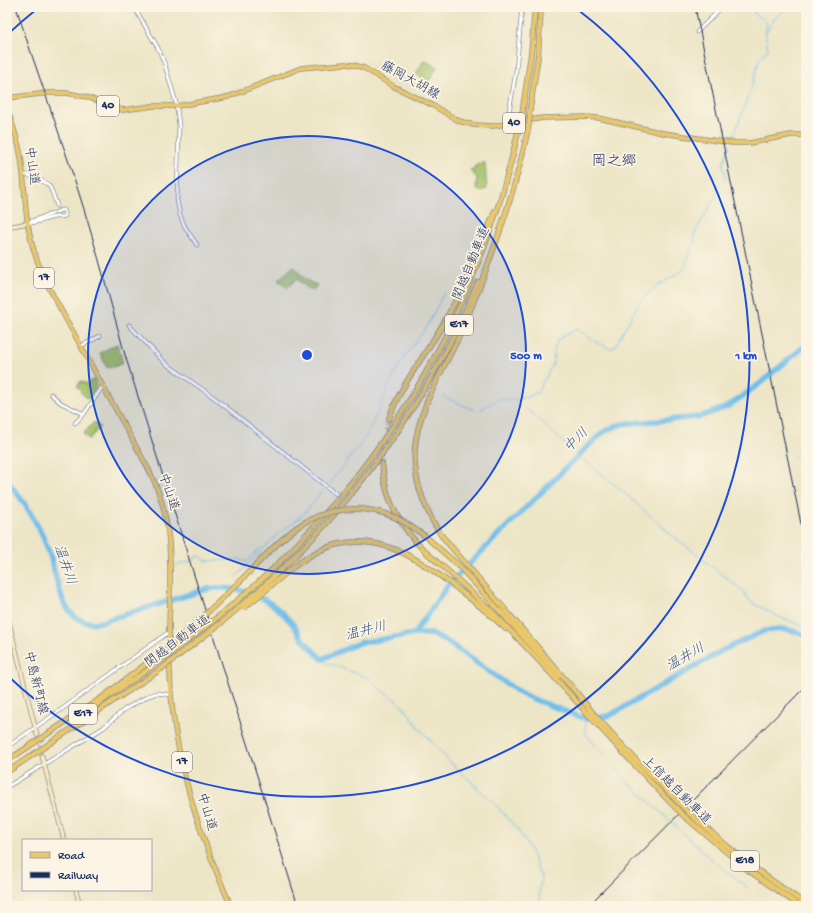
<svg xmlns="http://www.w3.org/2000/svg" width="813" height="913" font-family="'Gochi Hand','Klee One',sans-serif">
<rect width="100%" height="100%" fill="#fcf5e5"/>
<filter id="ink" filterUnits="userSpaceOnUse"><feTurbulence type="fractalNoise" baseFrequency=".025" numOctaves="2"/><feDisplacementMap in="SourceGraphic" scale="8" xChannelSelector="R" yChannelSelector="G"/><feConvolveMatrix kernelMatrix="1 2 1 2 8 2 1 2 1" color-interpolation-filters="sRGB"/></filter>
<filter id="wash" filterUnits="userSpaceOnUse"><feTurbulence type="fractalNoise" baseFrequency=".012" numOctaves="4" result="noise"/><feDisplacementMap in="SourceGraphic" scale="16" xChannelSelector="R" yChannelSelector="G"/><feGaussianBlur stdDeviation="0.9" result="paint"/><feColorMatrix in="noise" values="0 0 0 0 0 0 0 0 0 0 0 0 0 0 0 0 0 1.4 0 .05"/><feComposite in="paint" operator="in"/></filter>
<g filter="url(#wash)">
<rect width="100%" height="100%" fill="#ece5c6"/>
<g fill="#a3bf66" stroke="#5f7762">
<polygon points="424,60 437,67 429,81 416,74"/>
<polygon points="481,162 485,163 487,189 480,191 477,190 476,188 477,178 470,170 474,169 474,167"/>
<path d="M294,266C300,275 307,282 317,285L312,291L296,279L287,288L278,280Z"/>
<polygon points="117,344 123,363 111,368 110,366 107,368 100,353"/>
<path d="M94,379C99,387 93,392 88,399L80,392L81,390L77,387L81,381L86,384Z"/>
<polygon points="94,422 100,427 89,439 83,434"/>
</g>
<g fill="none" stroke-linecap="round" stroke-linejoin="round">
<g stroke="#6fbeea" stroke-width="1">
<polyline points="765,34 775,18 788,7"/>
<polyline points="732,141 753,83 759,60 768,49 765,32 767,23 762,18 754,14 755,7"/>
<polyline points="444,397 474,410"/>
<polyline points="526,408 574,452"/>
<polyline points="481,409 500,399 517,400 537,393 553,364 555,347 557,340 575,330 579,330 594,341 610,349 614,348 640,301 655,287 681,272 685,267 690,250 694,245 694,234 716,196 717,186 726,180 723,164 730,144"/>
<polyline points="354,453 368,433 391,381 401,362 427,326 444,293"/>
<polyline points="576,454 580,457"/>
<polyline points="578,455 581,457"/>
<polyline points="794,458 806,445"/>
<polyline points="582,459 621,490 673,536 742,590 751,602 781,618 806,627"/>
<polyline points="330,483 353,454"/>
<polyline points="800,487 806,480"/>
<polyline points="176,565 194,560 196,557 199,556 207,561 239,559 247,562 261,547"/>
<polyline points="236,577 278,534 303,515 323,490"/>
<polyline points="225,588 227,586"/>
<polyline points="322,659 327,663 369,678 379,688 393,698 404,707 419,728 451,763 495,804 517,829 530,849 541,877 539,894 542,906"/>
<polyline points="586,719 585,733 628,782 710,858 748,888"/>
</g>
<g stroke="#6fbeea" stroke-width="5.5">
<path d="M7,481C25,502 41,528 50,555C54,569 59,596 67,608C76,621 86,624 101,622L207,589C237,584 270,597 290,621C294,625 296,629 299,634C305,643 314,651 322,659L359,643L414,634H431L446,641L517,691L533,699L586,719L609,716L725,649L764,631L780,629L790,630L806,635"/>
<polyline points="414,634 448,585 583,451 601,434 607,430 622,424 699,417 727,407 758,385 806,345"/>
</g>
</g>
</g>
<g filter="url(#ink)">
<g fill="none" stroke-linecap="round" stroke-linejoin="round">
<polyline stroke="#c2c1b1" stroke-width="3.5" stroke-dasharray="3.5 2" stroke-linecap="butt" points="38,739 42,756"/>
<polyline stroke="#c2c1b1" stroke-width="4.5" stroke-dasharray="4.5 2" stroke-linecap="butt" points="382,464 383,444 389,419"/>
<g stroke="#848a92" stroke-width="4.5">
<g id="tertiary">
<polyline points="134,7 158,48 165,65 176,103 179,125 177,200 180,215 185,227 197,245"/>
<polyline points="697,32 722,7"/>
<polyline points="507,124 516,71 522,7"/>
<path d="M24,175H28C51,185 49,181 57,206"/>
<path d="M61,210H64L65,213V216C61,218 59,216 55,217C45,219 37,223 28,223C38,217 50,216 61,210Z"/>
<polyline points="129,325 165,363 212,396 336,494"/>
<polyline points="81,346 100,336"/>
<polyline points="51,394 61,403 84,414"/>
<polyline points="75,423 84,414 103,386"/>
<polyline points="7,747 62,709 169,632"/>
<polyline points="7,787 103,728 125,709 148,696 157,693 171,695"/>
</g>
</g>
<g stroke="#848a92" stroke-width="5">
<g id="secondary">
<polyline points="7,227 28,223"/>
<polyline points="7,614 37,735"/>
<polyline points="42,756 64,840"/>
<polyline points="76,890 80,906"/>
</g>
</g>
<g stroke="#848a92" stroke-width="5.5">
<polyline id="primary" points="7,98 48,93 67,93 87,97 115,108 123,110 153,106 177,106 228,97 301,68 345,64 354,65 364,68 393,86 432,105 459,121 474,125 493,126 543,118 586,117 599,118 663,133 732,143 750,143 791,135 806,135"/>
</g>
<g stroke="#848a92" stroke-width="5.5">
<path id="trunk" d="M7,108C12,124 19,141 21,158C25,180 24,203 28,225C32,251 42,276 55,299L149,470C176,522 170,574 169,630C169,651 170,673 171,694C177,769 201,838 231,906"/>
</g>
<g stroke="#848a92" stroke-width="6">
<g id="motorway">
<polyline points="522,115 531,54 535,7"/>
<polyline points="529,115 538,56 541,7"/>
<path d="M528,129C514,198 489,265 462,330C445,368 419,405 415,447C412,479 424,508 441,535L576,692L593,713"/>
<path d="M389,419C400,385 425,356 443,324C464,288 480,250 495,211"/>
<path d="M382,464C384,487 391,509 405,528C417,546 434,559 450,573C469,590 488,607 505,625C564,685 618,750 677,809"/>
<polyline points="425,536 458,565 559,676"/>
<path d="M259,582C392,458 480,305 519,128"/>
<path d="M264,586C285,566 305,547 324,526C388,454 441,371 478,282"/>
<path d="M267,589C284,575 301,559 321,550C374,527 419,558 459,590C475,602 491,615 506,629"/>
<polyline points="89,710 159,662"/>
<polyline points="591,711 637,761 681,805"/>
<polyline points="7,761 103,697 158,655"/>
<polyline points="7,772 161,669"/>
<path d="M688,812C725,846 764,877 806,904"/>
<polyline points="684,816 748,870 800,906"/>
</g>
</g>
<use href="#tertiary" stroke="#fff" stroke-width="3"/>
<use href="#secondary" stroke="#f7e9c3" stroke-width="3.5"/>
<use href="#primary" stroke="#eac769" stroke-width="4"/>
<use href="#trunk" stroke="#eac769" stroke-width="4"/>
<use href="#motorway" stroke="#eac769" stroke-width="4.5"/>
<g stroke="#1b2f5e" stroke-width="1">
<path d="M16,7C32,58 51,109 68,160C90,224 107,289 125,355L298,906"/>
<polyline points="695,7 806,548"/>
<polyline points="588,906 806,686"/>
</g>
<g stroke="#848a92" stroke-width="6" stroke-linecap="butt">
<g id="motorway-bridge">
<polyline points="519,128 522,115"/>
<polyline points="528,129 530,115"/>
<polyline points="244,608 267,589"/>
<path d="M158,655C185,633 212,609 237,584C256,566 274,544 296,528C324,508 362,503 394,517C405,522 415,529 425,536"/>
<polyline points="159,662 218,617 259,582"/>
<polyline points="161,669 222,622 264,586"/>
<polyline points="681,805 688,812"/>
<polyline points="677,809 684,816"/>
</g>
</g>
<use href="#motorway-bridge" stroke="#eac769" stroke-width="4.5"/>
</g>
</g>
<circle cx="307" cy="355" r="219" fill="#1d4ed8" fill-opacity=".12"/>
<g fill="none" stroke="#1d4ed8" stroke-width="2">
<circle cx="307" cy="355" r="219"/>
<path d="M8 34A439 439 0 0 1 37 9M577 9A439 439 0 1 1 8 676"/>
</g>
<g text-anchor="middle" dominant-baseline="central" stroke-width="3.5" stroke-linejoin="round" paint-order="stroke">
<g fill="#fcf5e5" stroke="#5e6a86" stroke-width="1">
<rect x="97" y="96" width="22" height="20" rx="3"/>
<rect x="503" y="113" width="22" height="20" rx="3"/>
<rect x="34" y="268" width="20" height="20" rx="3"/>
<rect x="445" y="315" width="28" height="20" rx="3"/>
<rect x="69" y="704" width="28" height="20" rx="3"/>
<rect x="172" y="752" width="20" height="20" rx="3"/>
<rect x="731" y="851" width="28" height="20" rx="3"/>
</g>
<g font-size="12" font-weight="bold" fill="#1b2f5e">
<text x="108" y="106">40</text>
<text x="514" y="123">40</text>
<text x="44" y="278">17</text>
<text x="459" y="325">E17</text>
<text x="83" y="714">E17</text>
<text x="182" y="762">17</text>
<text x="745" y="861">E18</text>
</g>
<g font-size="13" fill="#1b2f5e" stroke="#fcf5e5">
<text transform="translate(410 81) rotate(29)">藤岡大胡線</text>
<text transform="translate(31 166) rotate(82)">中山道</text>
<text transform="translate(472 264) rotate(-68)">関越自動車道</text>
<text transform="translate(168 492) rotate(71)">中山道</text>
<text transform="translate(178 642) rotate(-37)">関越自動車道</text>
<text transform="translate(35 683) rotate(76)">中島新町線</text>
<text transform="translate(676 791) rotate(45)">上信越自動車道</text>
<text transform="translate(206 812) rotate(73)">中山道</text>
</g>
<g font-size="14" font-style="italic" fill="#345a88" stroke="#fcf5e5">
<text transform="translate(577 441) rotate(-45)">中川</text>
<text transform="translate(64 565) rotate(71)">温井川</text>
<text transform="translate(366 632) rotate(-14)">温井川</text>
<text transform="translate(686 658) rotate(-30)">温井川</text>
</g>
<g font-size="15" fill="#1b2f5e" stroke="#fcf5e5">
<text x="614" y="162">岡之郷</text>
</g>
</g>
<circle cx="307" cy="355" r="6" fill="#1d4ed8" stroke="#fcf5e5" stroke-width="2"/>
<g font-size="12" text-anchor="middle" font-weight="bold" fill="#1d4ed8" stroke="#fcf5e5" stroke-width="3.5" stroke-linejoin="round" paint-order="stroke">
<text x="526" y="359">500 m</text>
<text x="746" y="359">1 km</text>
</g>
<rect width="813" height="913" fill="none" stroke="#fcf5e5" stroke-width="24"/>
<rect x="22" y="839" width="130" height="52" fill="#fcf5e5" stroke="#a2a6af"/>
<rect x="30" y="852" width="20" height="6" fill="#eac769" stroke="#a2a6af"/>
<text x="58" y="859" font-size="12" fill="#1b2f5e">Road</text>
<rect x="30" y="872" width="20" height="6" fill="#1b2f5e" stroke="#a2a6af"/>
<text x="58" y="879" font-size="12" fill="#1b2f5e">Railway</text>
</svg>
